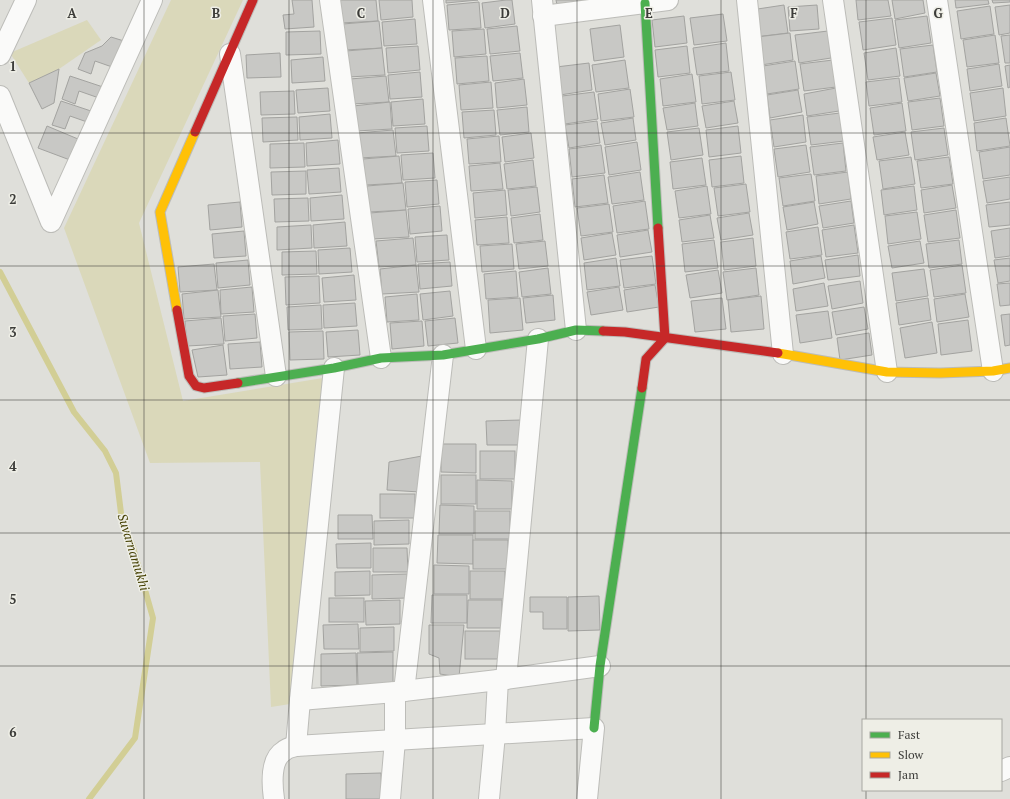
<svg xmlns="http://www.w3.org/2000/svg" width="1010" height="799" font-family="'PT Serif',serif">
<rect width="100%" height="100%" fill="#dfdfda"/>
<g fill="#dad8ba">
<polygon points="171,0 243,0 139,223 183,401 329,377 290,704 271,707 260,462 150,463 64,228"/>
<polygon points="87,20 101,40 59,69 29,83 10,53"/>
</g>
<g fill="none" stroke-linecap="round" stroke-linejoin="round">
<polyline stroke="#d2ce95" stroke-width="6" points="0,272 74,412 105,451 116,473 122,521 132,544 153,618 135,738 89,799"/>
</g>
<g fill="#c8c8c5" stroke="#a3a3a0">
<polygon points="292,0 312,0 314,27 285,29 283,15 294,14"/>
<polygon points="339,0 376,0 378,21 341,23"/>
<polygon points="379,0 412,0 413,17 381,20"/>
<polygon points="446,0 478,0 446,3"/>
<polygon points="506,0 512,0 515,24 485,28 482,3"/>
<polygon points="556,0 583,0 557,5"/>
<polygon points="856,0 888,0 891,16 858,20"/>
<polygon points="892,0 923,0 925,13 895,19"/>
<polygon points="955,0 988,0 989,4 956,8"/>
<polygon points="992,0 1010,0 1010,2 993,3"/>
<polygon points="479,2 481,28 449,30 447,5"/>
<polygon points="784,5 788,33 755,37 751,10"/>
<polygon points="817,5 819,29 790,31 788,7"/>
<polygon points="1010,5 1010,33 999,35 995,7"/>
<polygon points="990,6 994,34 961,39 957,11"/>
<polygon points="723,14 727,41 694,45 690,18"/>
<polygon points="684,16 687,43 655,47 652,20"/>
<polygon points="927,16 931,43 899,48 895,20"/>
<polygon points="892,18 896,45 863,50 859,22"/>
<polygon points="415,19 417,44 384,46 382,22"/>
<polygon points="379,21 382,48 345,50 343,24"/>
<polygon points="620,25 624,57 594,61 590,29"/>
<polygon points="517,26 520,51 490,54 487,29"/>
<polygon points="484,29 486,54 454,57 452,31"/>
<polygon points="320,31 321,54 286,55 286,32"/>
<polygon points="828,31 831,58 799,63 795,35"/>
<polygon points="790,33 793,60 761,65 757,37"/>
<polygon points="995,35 999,63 967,67 963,40"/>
<polygon points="1010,35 1010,63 1005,63 1001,36"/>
<polygon points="111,37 124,41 115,68 95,61 91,74 78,69 85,53 102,46"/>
<polygon points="726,43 729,71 697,75 693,48"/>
<polygon points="933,45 937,72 904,77 900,49"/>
<polygon points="418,46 420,70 388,73 386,48"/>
<polygon points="687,46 690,73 658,77 655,50"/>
<polygon points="382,48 385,75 348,77 346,51"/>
<polygon points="896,48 900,76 868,80 864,53"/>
<polygon points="280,53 281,77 247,78 246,55"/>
<polygon points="520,53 523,78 493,81 490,56"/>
<polygon points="487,56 489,81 457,84 455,58"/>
<polygon points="323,57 325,81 292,83 291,60"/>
<polygon points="625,60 629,88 596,92 592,65"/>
<polygon points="833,60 836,87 804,91 800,64"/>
<polygon points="795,61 799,89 767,94 763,66"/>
<polygon points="589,63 592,90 560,95 556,67"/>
<polygon points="999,64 1002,86 970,91 967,69"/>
<polygon points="1010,65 1010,87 1008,88 1005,66"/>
<polygon points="59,69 54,103 42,109 29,83"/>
<polygon points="420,72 422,97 390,99 388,75"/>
<polygon points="731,72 735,100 702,104 699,76"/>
<polygon points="936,73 940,96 908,101 904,78"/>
<polygon points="692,74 696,102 663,106 660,79"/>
<polygon points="70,76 103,87 99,98 79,91 75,104 62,99"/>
<polygon points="386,76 389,102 352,104 350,79"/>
<polygon points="899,78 902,102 869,106 866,82"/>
<polygon points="524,79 527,105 497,108 495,83"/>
<polygon points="491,82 493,108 461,110 459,85"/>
<polygon points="328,88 330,111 298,113 296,90"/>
<polygon points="836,88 839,111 807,116 804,94"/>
<polygon points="1003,88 1006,116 974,121 970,93"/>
<polygon points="630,89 634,117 601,121 598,94"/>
<polygon points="798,90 802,112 770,118 767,95"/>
<polygon points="294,91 295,114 261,115 260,92"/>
<polygon points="594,92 598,119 565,124 562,96"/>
<polygon points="940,98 944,126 912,130 908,102"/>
<polygon points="423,99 425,124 393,126 391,102"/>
<polygon points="61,101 94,112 90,123 70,116 65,129 52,125"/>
<polygon points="734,101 738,123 706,128 702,106"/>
<polygon points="390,102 392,129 356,131 353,106"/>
<polygon points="695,103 698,126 667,130 663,108"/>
<polygon points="902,103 906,131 874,135 870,108"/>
<polygon points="527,107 529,132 500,135 497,110"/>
<polygon points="494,110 496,135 464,138 462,112"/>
<polygon points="840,113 844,141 811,145 807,117"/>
<polygon points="330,114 332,138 300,140 299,117"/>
<polygon points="803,115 806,142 774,147 770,120"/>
<polygon points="297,117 298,140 263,142 262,118"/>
<polygon points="633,118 636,140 605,145 601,123"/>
<polygon points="1006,118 1010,146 977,151 974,123"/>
<polygon points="597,121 600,143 569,148 565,125"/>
<polygon points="47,126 78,139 70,160 38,148"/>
<polygon points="427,126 429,151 397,153 395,128"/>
<polygon points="738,126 741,153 709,157 706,130"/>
<polygon points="699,128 703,155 671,160 667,132"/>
<polygon points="944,128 948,155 915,160 911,132"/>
<polygon points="393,130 396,156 359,158 357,133"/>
<polygon points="905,132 909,155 877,160 873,137"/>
<polygon points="531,133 534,158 505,162 502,137"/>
<polygon points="499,136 501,162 469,164 467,139"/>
<polygon points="338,140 340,164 307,166 306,143"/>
<polygon points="637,142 641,170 609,175 605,147"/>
<polygon points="304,143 305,167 270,168 270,144"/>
<polygon points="843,143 846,171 814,175 810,147"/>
<polygon points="601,145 605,173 572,177 569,149"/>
<polygon points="806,145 810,172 778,177 774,149"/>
<polygon points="1010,147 1010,175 983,179 979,152"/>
<polygon points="433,153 435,178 403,180 401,155"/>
<polygon points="399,156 402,183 366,185 363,159"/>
<polygon points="741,156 744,183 712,187 709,160"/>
<polygon points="911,157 915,184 883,189 879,161"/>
<polygon points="949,157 953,184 921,188 917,161"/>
<polygon points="702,158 706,185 673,189 670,162"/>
<polygon points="533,160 536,186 507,189 504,164"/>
<polygon points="500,163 503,189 471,191 469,166"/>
<polygon points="339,168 341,192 309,194 307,170"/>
<polygon points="306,171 306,194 272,195 271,172"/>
<polygon points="640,172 644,200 612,204 608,177"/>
<polygon points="848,172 851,199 819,204 816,176"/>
<polygon points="811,174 815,201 783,206 779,178"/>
<polygon points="604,175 608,203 575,207 572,179"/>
<polygon points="1010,177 1010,199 987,203 983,181"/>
<polygon points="437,180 439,204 407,207 405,182"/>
<polygon points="403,183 406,210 369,212 367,186"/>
<polygon points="746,184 750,212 718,216 714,188"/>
<polygon points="952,185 956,208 924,213 921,190"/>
<polygon points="707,186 711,214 679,218 675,191"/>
<polygon points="914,186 917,210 884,215 881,190"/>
<polygon points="537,187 540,212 511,216 508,190"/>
<polygon points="505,190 507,215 475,218 473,193"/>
<polygon points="342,195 344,219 311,221 310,198"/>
<polygon points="308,198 309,221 275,222 274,199"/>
<polygon points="645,201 649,229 617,233 613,206"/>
<polygon points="851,201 854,223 823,228 819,206"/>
<polygon points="240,202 242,227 210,230 208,205"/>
<polygon points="814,202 818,224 787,230 783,207"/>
<polygon points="1010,202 1010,225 989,227 986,205"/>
<polygon points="609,204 613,232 581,236 577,208"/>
<polygon points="440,206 442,231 410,234 408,209"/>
<polygon points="406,210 409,237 372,239 370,213"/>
<polygon points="956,210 960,238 928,242 924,215"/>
<polygon points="917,212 921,239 888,244 885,216"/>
<polygon points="749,213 753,235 721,240 717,218"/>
<polygon points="540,214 543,240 514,243 511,218"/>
<polygon points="710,215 714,238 682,242 679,220"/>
<polygon points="507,217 509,243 477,245 475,220"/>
<polygon points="345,222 347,246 314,248 313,225"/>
<polygon points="311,225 312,248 277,250 277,227"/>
<polygon points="854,225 858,253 826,257 822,230"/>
<polygon points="818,227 822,255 790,259 786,232"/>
<polygon points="1010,228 1010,256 995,258 991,231"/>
<polygon points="648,230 652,252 620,257 617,235"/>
<polygon points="244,231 246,256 214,258 212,234"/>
<polygon points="612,233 616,255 584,260 581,238"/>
<polygon points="447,235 449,260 417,262 415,237"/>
<polygon points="413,238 416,265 379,267 376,241"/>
<polygon points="753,238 756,266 724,270 721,242"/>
<polygon points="714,240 718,268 685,272 682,244"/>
<polygon points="959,240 962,264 929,268 926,244"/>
<polygon points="545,241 548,266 519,269 516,244"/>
<polygon points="920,241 924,263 892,268 888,246"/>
<polygon points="512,244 514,269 482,272 480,246"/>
<polygon points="350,248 352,272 319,274 318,250"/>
<polygon points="316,251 317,274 282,275 282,252"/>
<polygon points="858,255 860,276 828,280 825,260"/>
<polygon points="652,256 656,284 624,288 620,260"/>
<polygon points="821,256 825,278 793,284 790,261"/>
<polygon points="616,258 620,286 587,290 584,263"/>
<polygon points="1010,258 1010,281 998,283 994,260"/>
<polygon points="248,260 250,285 218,288 216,263"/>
<polygon points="450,262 452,286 420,289 418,264"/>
<polygon points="214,264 217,290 180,292 178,267"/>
<polygon points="416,265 419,292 382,294 380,269"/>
<polygon points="962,265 966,293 934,297 930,270"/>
<polygon points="548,268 551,294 522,297 519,272"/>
<polygon points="756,268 759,295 727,300 723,272"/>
<polygon points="924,269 928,296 896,301 892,273"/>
<polygon points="718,270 722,293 690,298 686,275"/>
<polygon points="516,271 518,297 486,299 484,274"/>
<polygon points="354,275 356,300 324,302 322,278"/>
<polygon points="319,276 320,303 286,305 285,277"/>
<polygon points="860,281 863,303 832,309 828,286"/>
<polygon points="824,283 828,306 796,311 793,289"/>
<polygon points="1010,283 1010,305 1000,306 997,284"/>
<polygon points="655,285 659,307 627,312 624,290"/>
<polygon points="252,287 254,312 221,314 220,290"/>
<polygon points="619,287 623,310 591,315 587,292"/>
<polygon points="218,290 221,317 184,319 182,294"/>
<polygon points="450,291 453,316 423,320 420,294"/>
<polygon points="417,294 419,320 387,322 385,297"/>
<polygon points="965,294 969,317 937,322 934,299"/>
<polygon points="553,295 555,320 526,323 523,298"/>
<polygon points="761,296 764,329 731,332 728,300"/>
<polygon points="520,298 523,330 490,333 488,300"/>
<polygon points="722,298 726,329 695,332 691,301"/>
<polygon points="928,298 931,320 899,325 896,303"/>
<polygon points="355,303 357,326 324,328 323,305"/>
<polygon points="321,305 322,329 288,330 287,307"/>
<polygon points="864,307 868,329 836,335 832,312"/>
<polygon points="828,311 832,338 800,343 796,315"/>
<polygon points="255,314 257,338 225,341 223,316"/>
<polygon points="1010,314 1010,345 1005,346 1001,315"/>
<polygon points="221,318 224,344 187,346 185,321"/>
<polygon points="455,318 458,343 428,346 425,321"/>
<polygon points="968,320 972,351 941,355 938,324"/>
<polygon points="422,321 424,346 392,349 390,323"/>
<polygon points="932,322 937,353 905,358 900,328"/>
<polygon points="358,330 360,355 328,357 326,332"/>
<polygon points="323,331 324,359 290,360 289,332"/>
<polygon points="869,333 872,355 840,360 837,338"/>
<polygon points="260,342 262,367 230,369 228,344"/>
<polygon points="223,345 227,375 198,377 192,350"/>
<polygon points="521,420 521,445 487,445 486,421"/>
<polygon points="441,444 476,444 476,473 441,472"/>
<rect x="480" y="451" width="35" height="28"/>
<polygon points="422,456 420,492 387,490 389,462"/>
<rect x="441" y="475" width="35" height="29"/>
<polygon points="477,480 512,481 512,509 477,509"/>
<rect x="380" y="494" width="35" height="24"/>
<polygon points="440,505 474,506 474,534 439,534"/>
<rect x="475" y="511" width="35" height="28"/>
<polygon points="338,515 372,515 373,539 338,539"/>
<polygon points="409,520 409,544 374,545 374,521"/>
<polygon points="438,535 473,535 473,564 437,563"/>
<rect x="473" y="540" width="35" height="29"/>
<polygon points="371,543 371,568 337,568 336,544"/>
<polygon points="373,548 407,548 408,572 373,572"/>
<polygon points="434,565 469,566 469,594 434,594"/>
<polygon points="370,571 370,595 335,596 335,572"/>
<rect x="470" y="571" width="35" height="28"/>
<polygon points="407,574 407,598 372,599 372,575"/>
<polygon points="432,595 467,595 467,623 431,623"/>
<polygon points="599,596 600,630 568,631 568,597"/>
<polygon points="530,597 567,597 567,629 543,629 543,612 530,612"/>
<rect x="329" y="598" width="35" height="24"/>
<polygon points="400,600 400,624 366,625 365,601"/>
<polygon points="468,600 502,600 502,628 467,628"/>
<polygon points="358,624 359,649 324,649 323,625"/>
<polygon points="429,625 464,625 459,677 440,674 439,658 429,654"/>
<polygon points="394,627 394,651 360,652 360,628"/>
<rect x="465" y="631" width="35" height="28"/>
<polygon points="393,652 393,684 358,685 357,653"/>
<polygon points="356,653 357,685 321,686 321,654"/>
<polygon points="381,773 382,799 346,799 346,774"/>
</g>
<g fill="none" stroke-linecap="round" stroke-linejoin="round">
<g stroke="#bcbcb8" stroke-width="22">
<g id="street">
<polyline points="330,0 381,358"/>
<polyline points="433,0 476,349"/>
<polyline points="542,0 576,330"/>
<polyline points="747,0 783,354"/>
<polyline points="833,0 887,372"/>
<polyline points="937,0 993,371"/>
<polyline points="543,16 668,0"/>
<polyline points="230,54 276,376"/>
<polyline points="0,55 26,0"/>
<polyline points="0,96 51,222 152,0"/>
<polyline points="334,368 300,700 395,692 498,680 600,666"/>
<polyline points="506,679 538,339"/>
<polyline points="404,691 443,355"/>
<polyline points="296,746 300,700"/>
<polyline points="1001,771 1010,767"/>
<path d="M274,799C272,785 270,759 284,751C287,748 292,747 296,746L594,728L587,799"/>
<polyline points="390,799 395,740 395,692"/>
<polyline points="489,799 495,734 498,680"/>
</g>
</g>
<g stroke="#bcbcb8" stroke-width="11">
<g id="fast">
<polyline points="645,3 658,228"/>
<polyline points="238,383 334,368 381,358 443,355 538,339 576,330 603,331"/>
<polyline points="594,728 600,666 642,388"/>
</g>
</g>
<g stroke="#bcbcb8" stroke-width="11">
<g id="slow">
<polyline points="177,310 160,212 195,132"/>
<polyline points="778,353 887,372 940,373 993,371 1010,368"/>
</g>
</g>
<g stroke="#bcbcb8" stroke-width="11">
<g id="jam">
<polyline points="195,132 253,0"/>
<polyline points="177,310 189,376 196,386 204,388 238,383"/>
<polyline points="603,331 625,332 778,353"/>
<polyline points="642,388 646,359 665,338 658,228"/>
</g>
</g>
<use href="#street" stroke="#fafaf9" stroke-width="20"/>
<use href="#fast" stroke="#4caf50" stroke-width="9"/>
<use href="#slow" stroke="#ffc107" stroke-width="9"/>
<use href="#jam" stroke="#c62828" stroke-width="9"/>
</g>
<path fill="none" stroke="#3c3c39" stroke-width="1" stroke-opacity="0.55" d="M144,0V799M289,0V799M433,0V799M577,0V799M721,0V799M866,0V720M0,133H1010M0,266H1010M0,400H1010M0,533H1010M0,666H1010M866,790V799"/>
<g text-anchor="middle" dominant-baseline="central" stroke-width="3" stroke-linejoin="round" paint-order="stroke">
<g font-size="13" font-style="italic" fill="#443f00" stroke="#eeeee6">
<text transform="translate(134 552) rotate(73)">Suvarnamukhi</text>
</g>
</g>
<g font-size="13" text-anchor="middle" font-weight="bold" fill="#3c3c39" stroke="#eeeee6" stroke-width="3" stroke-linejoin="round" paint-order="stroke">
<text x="72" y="18">A</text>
<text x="216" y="18">B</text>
<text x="361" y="18">C</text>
<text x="505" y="18">D</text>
<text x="649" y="18">E</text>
<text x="794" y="18">F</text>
<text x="938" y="18">G</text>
<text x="13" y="71">1</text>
<text x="13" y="204">2</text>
<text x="13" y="337">3</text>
<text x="13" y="471">4</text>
<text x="13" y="604">5</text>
<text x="13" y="737">6</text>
</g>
<rect x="862" y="719" width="140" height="72" fill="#eeeee6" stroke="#a7a7a1"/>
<rect x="870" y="732" width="20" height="6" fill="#4caf50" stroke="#a7a7a1"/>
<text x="898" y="739" font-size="12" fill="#3c3c39">Fast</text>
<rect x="870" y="752" width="20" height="6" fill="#ffc107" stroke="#a7a7a1"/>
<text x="898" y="759" font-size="12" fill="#3c3c39">Slow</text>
<rect x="870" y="772" width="20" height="6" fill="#c62828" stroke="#a7a7a1"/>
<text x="898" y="779" font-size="12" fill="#3c3c39">Jam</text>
</svg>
